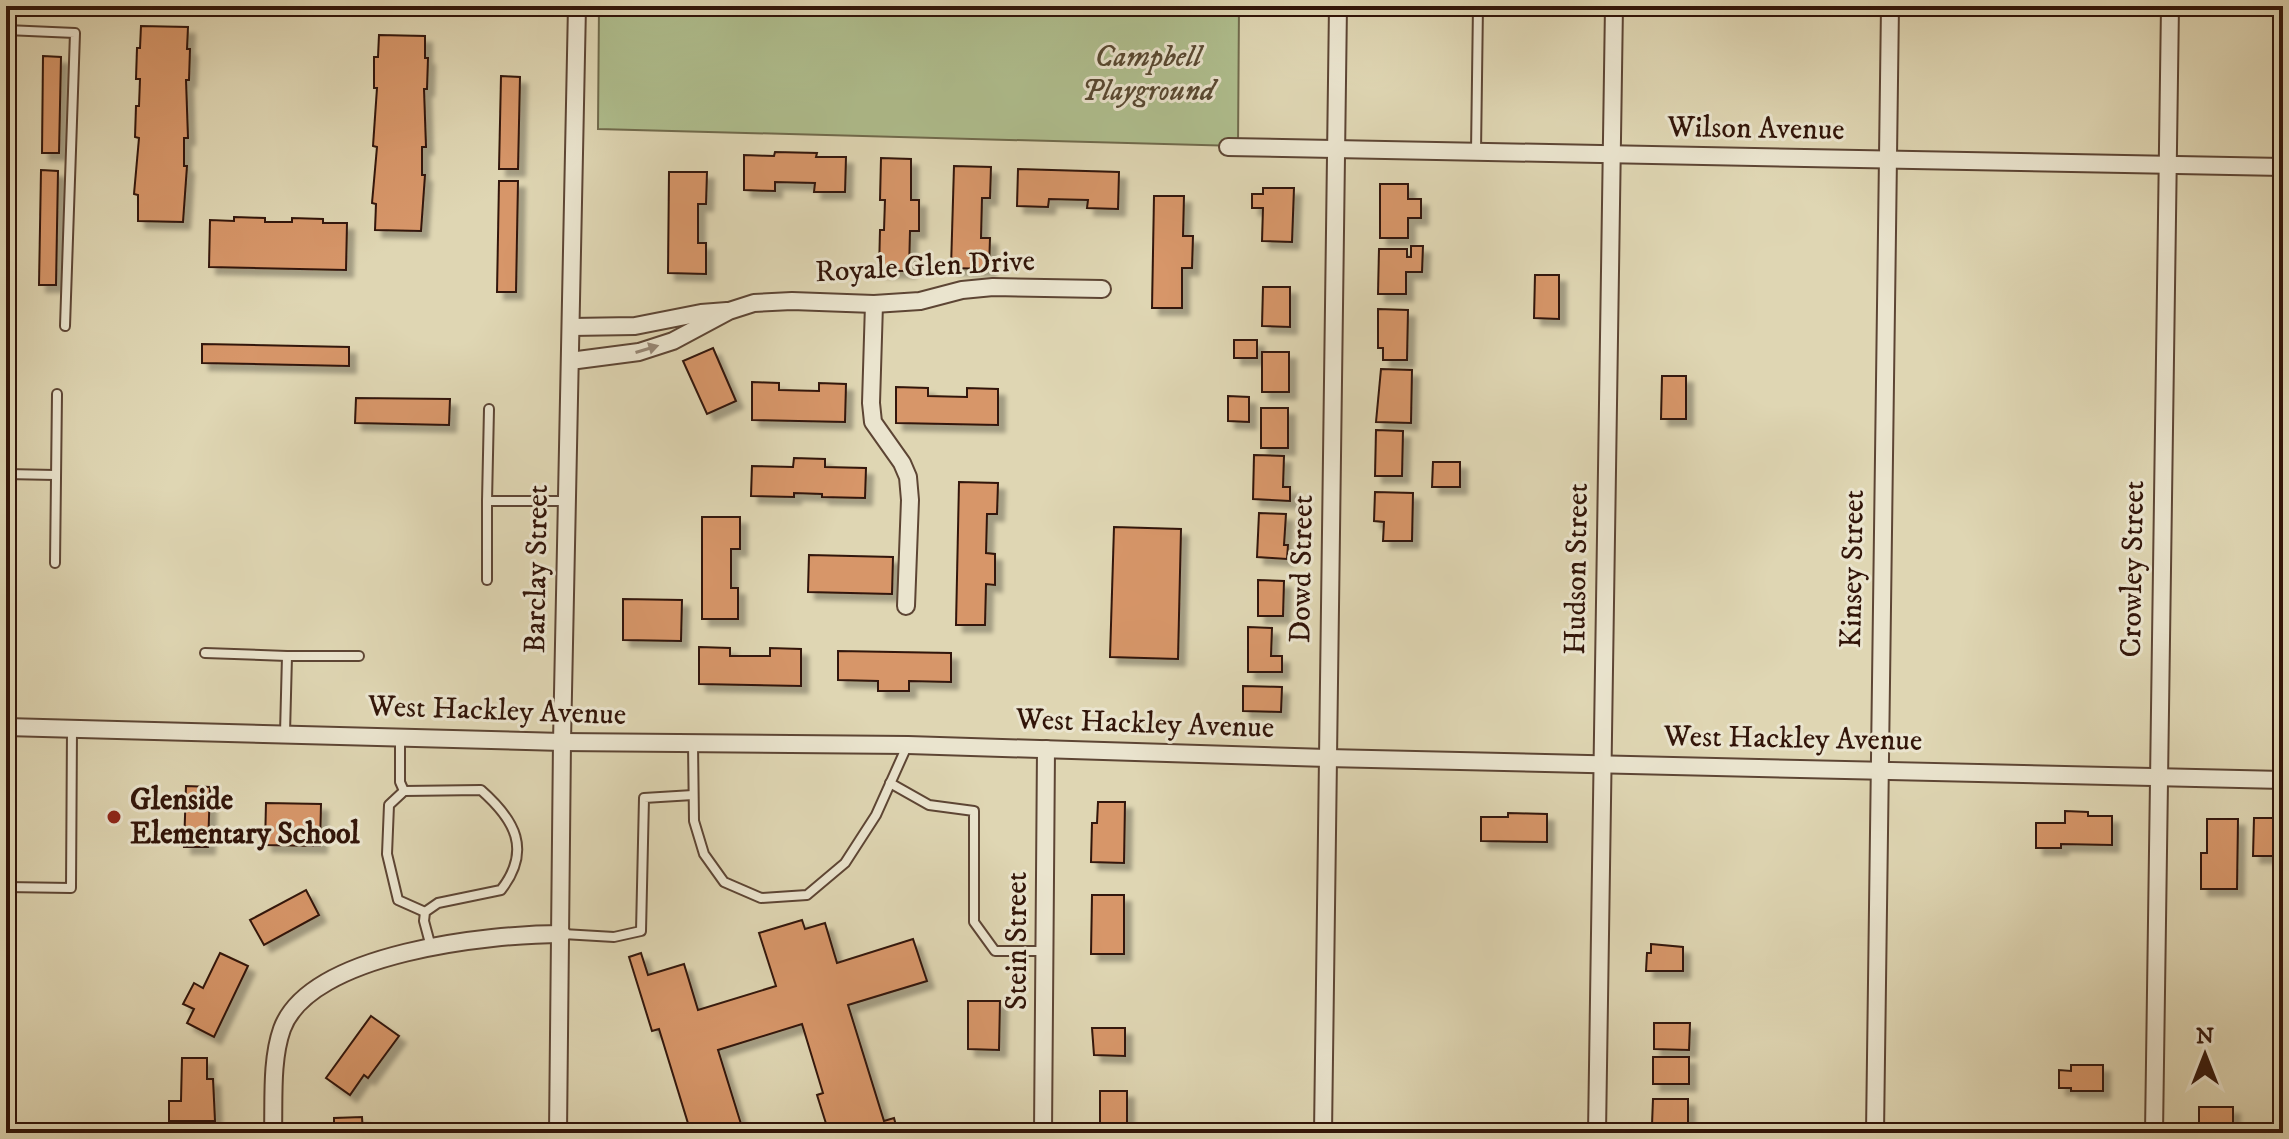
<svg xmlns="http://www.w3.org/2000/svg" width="2289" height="1139" font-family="'IM FELL DW Pica',serif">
<defs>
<filter id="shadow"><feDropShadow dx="7" dy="7" stdDeviation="2" flood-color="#0004"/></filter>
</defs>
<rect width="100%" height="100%" fill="#dfd6b3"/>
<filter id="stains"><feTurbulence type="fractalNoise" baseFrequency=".0025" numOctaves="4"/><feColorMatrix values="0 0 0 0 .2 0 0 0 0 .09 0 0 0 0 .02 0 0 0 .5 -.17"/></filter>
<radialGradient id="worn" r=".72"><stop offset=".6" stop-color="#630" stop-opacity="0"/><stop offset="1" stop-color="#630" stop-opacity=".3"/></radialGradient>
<polygon fill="#afbe8e" stroke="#706a4c" stroke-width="2" points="599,6 1239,6 1238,146 598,129"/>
<g fill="#d79669" stroke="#321509" stroke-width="2" filter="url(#shadow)">
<polygon points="141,26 188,27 187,49 190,49 189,80 186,80 188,138 184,138 184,166 187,166 183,222 138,221 138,195 134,194 139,138 135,137 136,106 139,106 140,79 136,79 137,48 140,48"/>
<polygon points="379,35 425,36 425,58 428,58 427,89 424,89 426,147 422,147 422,175 425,175 421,231 375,230 376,204 372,203 377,147 373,146 377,88 374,88 374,57 378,57"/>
<polygon points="43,56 61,57 59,153 42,153"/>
<polygon points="501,76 520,77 518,169 499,169"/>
<polygon points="775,152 817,153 816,157 846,157 845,192 814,192 815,183 775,182 775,191 744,190 744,155 774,156"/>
<polygon points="881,158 911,159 911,200 919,200 919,231 910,231 909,271 879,271 880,230 884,230 885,200 880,200"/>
<polygon points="954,166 991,167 990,198 982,198 981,238 990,238 989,269 951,268"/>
<polygon points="1018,169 1119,172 1118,209 1087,208 1088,200 1049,199 1048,207 1017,206"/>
<polygon points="41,170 58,171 56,285 39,285"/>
<polygon points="669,172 707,172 706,204 698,204 698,243 706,243 706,274 668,273"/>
<polygon points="499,181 518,181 516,292 497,292"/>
<polygon points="1380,184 1408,184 1408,199 1421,199 1421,218 1408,218 1408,238 1380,238"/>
<polygon points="1263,188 1294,188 1292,242 1262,241 1263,208 1252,208 1252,194 1263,194"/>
<polygon points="1154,196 1184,196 1183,236 1193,236 1192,268 1182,268 1182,308 1152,308"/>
<polygon points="234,217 265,218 265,222 292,222 292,218 323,219 323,223 347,223 346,270 209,267 210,220 234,221"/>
<polygon points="1411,246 1423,246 1422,272 1406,272 1406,294 1378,294 1379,249 1407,249 1407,257 1411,257"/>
<polygon points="1535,275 1559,275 1559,319 1534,318"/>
<polygon points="1263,287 1290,287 1290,327 1262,326"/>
<polygon points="1378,309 1408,310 1407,360 1383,360 1383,348 1378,348"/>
<rect x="1234" y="340" width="23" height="18"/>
<polygon points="202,344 349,347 349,366 202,363"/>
<polygon points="713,348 736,401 707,414 683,361"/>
<rect x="1262" y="352" width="27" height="40"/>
<polygon points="1381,369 1412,370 1411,423 1376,422"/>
<polygon points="1662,376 1686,376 1686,419 1661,419"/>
<polygon points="752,382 779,383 779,390 819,391 819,383 846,384 845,422 752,420"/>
<polygon points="896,387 928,388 928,396 967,397 967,388 998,389 998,425 896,423"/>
<polygon points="1228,396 1249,397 1249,422 1228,421"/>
<polygon points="356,398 450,399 449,425 355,423"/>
<rect x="1261" y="408" width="27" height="40"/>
<polygon points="1376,430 1403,431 1402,476 1375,476"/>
<polygon points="1254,455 1284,456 1283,487 1290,487 1290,501 1253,499"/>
<polygon points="794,458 825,459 825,467 866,468 865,498 822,497 822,494 794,493 794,497 751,496 752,466 793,467"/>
<polygon points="1433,462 1460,462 1460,487 1432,487"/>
<polygon points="959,482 998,483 997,514 987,514 986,553 995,554 995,585 986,584 985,625 956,625"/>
<polygon points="1375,492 1413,493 1412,541 1383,541 1384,522 1374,521"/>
<polygon points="1259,513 1286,514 1284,545 1288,545 1287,559 1257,557"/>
<polygon points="702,517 740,517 740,549 731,549 731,588 738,588 738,619 702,619"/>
<polygon points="1114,527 1181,529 1178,659 1110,657"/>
<polygon points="809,555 893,557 892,594 808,592"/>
<polygon points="1258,580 1284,581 1283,616 1258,616"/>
<polygon points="623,599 682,600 681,641 623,640"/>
<polygon points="1248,627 1272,628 1271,656 1282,656 1282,672 1248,672"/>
<polygon points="699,647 730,648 730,656 770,656 770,648 801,649 801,686 699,684"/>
<polygon points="838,651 951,653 951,682 909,681 909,691 878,691 878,681 838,680"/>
<polygon points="1243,686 1282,687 1281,712 1243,711"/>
<polygon points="186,786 210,787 208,847 184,847"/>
<polygon points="1098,802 1125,802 1124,863 1091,862 1092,823 1097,823"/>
<polygon points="266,803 321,804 320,846 265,845"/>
<polygon points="2065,811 2088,812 2088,816 2112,816 2112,845 2061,844 2061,848 2036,848 2036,823 2065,823"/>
<polygon points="1508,813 1547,814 1547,842 1481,841 1481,817 1508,817"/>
<polygon points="2254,818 2282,818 2282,856 2253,856"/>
<polygon points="2207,819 2238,819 2237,889 2201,889 2201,853 2207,853"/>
<polygon points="306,890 319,915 264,945 250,920"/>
<polygon points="1092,895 1124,895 1124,954 1091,954"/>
<polygon points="802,920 805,929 825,923 837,963 913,939 927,981 848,1005 884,1121 894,1118 898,1133 829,1133 817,1095 823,1093 802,1024 718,1050 741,1124 713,1133 691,1133 659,1029 652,1031 629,957 641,953 648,975 684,964 698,1010 776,986 759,933"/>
<polygon points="1651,944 1683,947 1683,971 1646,971 1647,953 1651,953"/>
<polygon points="220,953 248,966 214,1037 187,1023 194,1009 183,1004 194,983 203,988"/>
<polygon points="968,1001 1000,1001 999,1050 968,1049"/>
<polygon points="371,1016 399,1036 368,1078 364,1075 350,1095 326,1078"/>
<polygon points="1654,1023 1690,1023 1689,1050 1654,1049"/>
<polygon points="1092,1028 1125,1028 1125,1056 1094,1055"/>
<rect x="1653" y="1057" width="36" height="27"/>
<polygon points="182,1058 207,1058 207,1079 213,1079 215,1121 169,1121 169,1101 181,1101"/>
<polygon points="2071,1065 2103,1065 2103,1091 2071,1091 2071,1088 2059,1088 2059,1070 2071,1071"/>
<rect x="1100" y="1091" width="27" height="42"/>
<polygon points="1653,1099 1688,1099 1688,1126 1652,1125"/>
<rect x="2199" y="1107" width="34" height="26"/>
<polygon points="362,1117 363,1133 334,1133 334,1118"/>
<rect x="179" y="1130" width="35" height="3"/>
</g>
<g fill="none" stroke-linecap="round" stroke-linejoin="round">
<g stroke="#5d4534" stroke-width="12">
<g id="service">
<polyline points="6,30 75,33 65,326"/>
<polyline points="1476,151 1478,6"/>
<polyline points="489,409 487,501 566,501"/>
<polyline points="6,474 55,475"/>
<polyline points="55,563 57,394"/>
<polyline points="487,580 487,501"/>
<polyline points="205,653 287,656"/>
<polyline points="285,733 287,656 359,656"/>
<path d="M400,737V782L404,791L481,790C515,820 532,850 501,890L438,903L425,912L424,921L431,947"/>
<polyline points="693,744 694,821 704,854 724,882 761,898 807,895 845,863 876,815 907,746"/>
<polyline points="890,783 929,805 974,811 974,922 995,951 1045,951"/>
<polyline points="404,791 389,805 387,854 398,900 425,912"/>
<polyline points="6,887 71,888 72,730"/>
<polyline points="563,934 614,937 641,931 644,798 693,795"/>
</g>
</g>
<g stroke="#5d4534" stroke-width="20">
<g id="minor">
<polyline points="1228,147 2283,167"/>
<polyline points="874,304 871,403 873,422 902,463 908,477 910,500 906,606"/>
<polyline points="571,327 635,326 701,313 727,311"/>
<polyline points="570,361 639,352 673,341 729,311 754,303 792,301 874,304 920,301 962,290 993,287 1102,289"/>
<polyline points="6,727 562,742 908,745 1327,758 2283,780"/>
<path d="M273,1133C274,1100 271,1060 282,1029C310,952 491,934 562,934"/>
<polyline points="558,1133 562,742 577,6"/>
<polyline points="1043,1133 1046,749"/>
<polyline points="1323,1133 1338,6"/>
<polyline points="1597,1133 1614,6"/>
<polyline points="1875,1133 1890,6"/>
<polyline points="2154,1133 2170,6"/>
</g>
</g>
<use href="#service" stroke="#eae4ce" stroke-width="8"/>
<use href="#minor" stroke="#eae4ce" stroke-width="16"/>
</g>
<defs><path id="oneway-solid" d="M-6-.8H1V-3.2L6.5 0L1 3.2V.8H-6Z" transform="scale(2)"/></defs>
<use fill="#978775" href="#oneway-solid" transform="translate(647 349) rotate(-17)"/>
<circle fill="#8f2418" stroke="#eae4ce" stroke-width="3" cx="114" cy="817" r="8"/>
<g text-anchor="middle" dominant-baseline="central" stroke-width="6" stroke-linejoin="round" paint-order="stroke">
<g font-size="30" font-style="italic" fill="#584831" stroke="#eae4ce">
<text x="1148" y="57">Campbell<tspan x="1148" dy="34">Playground</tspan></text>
</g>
<g font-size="30" fill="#321509" stroke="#eae4ce">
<text transform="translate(1756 129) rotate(1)">Wilson Avenue</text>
<text transform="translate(925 267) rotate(-3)">Royale Glen Drive</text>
<text transform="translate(537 569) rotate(-89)">Barclay Street</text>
<text transform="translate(1302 569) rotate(-89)">Dowd Street</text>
<text transform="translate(1577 569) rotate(-89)">Hudson Street</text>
<text transform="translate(1853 569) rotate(-89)">Kinsey Street</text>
<text transform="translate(2133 569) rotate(-89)">Crowley Street</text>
<text transform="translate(497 711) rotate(2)">West Hackley Avenue</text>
<text transform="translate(1145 724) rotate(2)">West Hackley Avenue</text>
<text transform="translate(1793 739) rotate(1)">West Hackley Avenue</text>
<text transform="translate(1017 941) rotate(-90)">Stein Street</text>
</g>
<g font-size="30" font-weight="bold" fill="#321509" stroke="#eae4ce" text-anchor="start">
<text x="130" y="800">Glenside<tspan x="130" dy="34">Elementary School</tspan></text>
</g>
</g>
<rect width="2289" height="1139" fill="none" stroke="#dfd6b3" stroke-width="32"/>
<rect x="8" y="8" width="2273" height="1123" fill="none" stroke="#321509" stroke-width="4"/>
<rect x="16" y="16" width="2257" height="1107" fill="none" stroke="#321509" stroke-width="2"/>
<g transform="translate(2205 1055)" stroke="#eae4ce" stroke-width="6" paint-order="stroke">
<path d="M0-6L14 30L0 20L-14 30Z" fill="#321509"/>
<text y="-12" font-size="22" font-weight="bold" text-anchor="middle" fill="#321509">N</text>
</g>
<rect width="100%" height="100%" filter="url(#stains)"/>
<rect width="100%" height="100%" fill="url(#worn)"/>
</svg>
